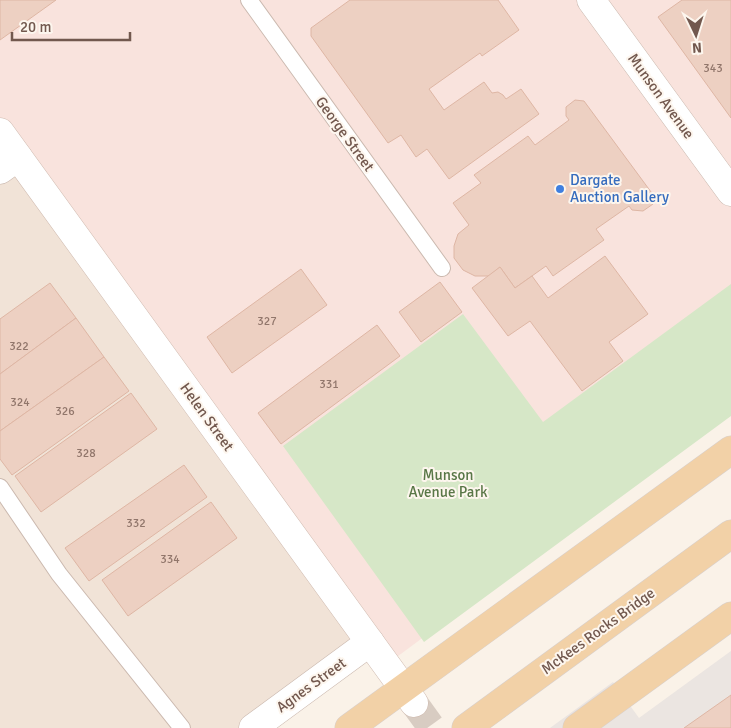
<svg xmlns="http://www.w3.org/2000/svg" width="731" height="728" font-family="Signika,sans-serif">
<rect width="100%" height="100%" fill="#faf2e8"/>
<polygon fill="#f1e3d7" points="0,132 370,642 253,728 0,728"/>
<polygon fill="#f9e3dd" points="0,0 731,0 731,409 386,665 0,132"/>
<polygon fill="#ebe5e1" points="731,651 731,728 550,728 613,682 639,718"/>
<polygon fill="#d6e7c7" points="731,284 731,416 424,642 283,446 463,314 543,422"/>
<g fill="#edd0c2" stroke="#deb6a4">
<polygon points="0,0 56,0 0,40"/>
<polygon points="350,0 498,0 519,30 482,56 480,53 429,89 444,110 484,82 492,93 498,92 503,95 506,99 521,89 539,114 449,179 427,149 416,157 401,135 388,143 311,36 311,28"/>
<polygon points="682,0 731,0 731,118 658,17"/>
<polygon points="575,100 584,101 654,196 653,204 643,211 632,210 629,206 596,229 604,240 553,276 546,266 515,288 500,267 489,276 475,276 463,270 454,258 454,246 458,234 469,225 453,203 481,183 474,175 528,136 535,145 569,120 566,116 566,107"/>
<polygon points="605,256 648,314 609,342 623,361 582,391 530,321 508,336 472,288 500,267 515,288 532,276 548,298"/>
<polygon points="301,269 327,305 232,373 207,337"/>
<polygon points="440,282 462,312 421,342 399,312"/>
<polygon points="50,283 76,318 0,374 0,319"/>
<polygon points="76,318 104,357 0,431 0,374"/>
<polygon points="377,325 400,356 281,444 258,413"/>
<polygon points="104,357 129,391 12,475 0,459 0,431"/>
<polygon points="131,393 157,429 41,512 15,476"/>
<polygon points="184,465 207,497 89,581 65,548"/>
<polygon points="211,502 237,538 128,616 102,580"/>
<polygon points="731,695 731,728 684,728"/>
</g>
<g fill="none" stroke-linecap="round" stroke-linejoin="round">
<polyline stroke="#d8ccc2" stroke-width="28" stroke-dasharray="28 14" stroke-linecap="butt" points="414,703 432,728"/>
<g stroke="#cbb9af" stroke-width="18">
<g id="lane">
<polyline points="249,0 442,268"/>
<polyline points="0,487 59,574 182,728"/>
</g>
</g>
<g stroke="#cbb9af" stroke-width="29">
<g id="street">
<polyline points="591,0 731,192"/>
<polyline points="0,170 18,157"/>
<polyline points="253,728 370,642"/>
</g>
</g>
<g stroke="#d0bbb0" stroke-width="29">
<polyline id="secondary" points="0,132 414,703"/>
</g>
<g stroke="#d8d0cd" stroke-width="29">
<g id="primary">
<polyline points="349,728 731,450"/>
<polyline points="466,728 731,534"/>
<polyline points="577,728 731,616"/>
</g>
</g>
<use href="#lane" stroke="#fff" stroke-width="16"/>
<use href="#street" stroke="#fff" stroke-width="28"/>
<use href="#secondary" stroke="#fff" stroke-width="28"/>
<use href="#primary" stroke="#f2d1a7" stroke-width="28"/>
</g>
<circle fill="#3f7fe0" stroke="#fdf6ee" stroke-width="2" cx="560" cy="189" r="5"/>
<g text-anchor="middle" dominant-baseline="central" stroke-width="4" stroke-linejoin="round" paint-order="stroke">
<g font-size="12" fill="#91766b">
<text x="713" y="68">343</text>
<text x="267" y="321">327</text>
<text x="19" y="346">322</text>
<text x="329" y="384">331</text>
<text x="20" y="402">324</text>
<text x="65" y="411">326</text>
<text x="86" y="453">328</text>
<text x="136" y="523">332</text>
<text x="170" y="559">334</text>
</g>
<g font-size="15" fill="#72584e" stroke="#fdf6ee">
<text transform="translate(661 96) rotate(54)">Munson Avenue</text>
<text transform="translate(345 134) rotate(54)">George Street</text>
<text transform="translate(207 417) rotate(54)">Helen Street</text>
<text transform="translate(598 631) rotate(-36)">McKees Rocks Bridge</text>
<text transform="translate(311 685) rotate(-36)">Agnes Street</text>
</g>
<g font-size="15" fill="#366cbe" stroke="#fdf6ee" text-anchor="start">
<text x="570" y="180">Dargate<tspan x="570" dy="17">Auction Gallery</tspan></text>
</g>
<g font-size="15" fill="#597747" stroke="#fdf6ee">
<text x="448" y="475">Munson<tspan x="448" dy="17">Avenue Park</tspan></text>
</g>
</g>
<g transform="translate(696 35) rotate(176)" stroke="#fdf6ee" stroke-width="4" paint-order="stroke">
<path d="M0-4L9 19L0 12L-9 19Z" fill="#72584e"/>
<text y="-8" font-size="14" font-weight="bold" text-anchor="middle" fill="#72584e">N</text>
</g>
<path d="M12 32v8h118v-8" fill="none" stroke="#72584e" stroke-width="2.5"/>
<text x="20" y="32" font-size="15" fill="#72584e" stroke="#fdf6ee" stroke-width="4" paint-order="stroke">20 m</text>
</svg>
